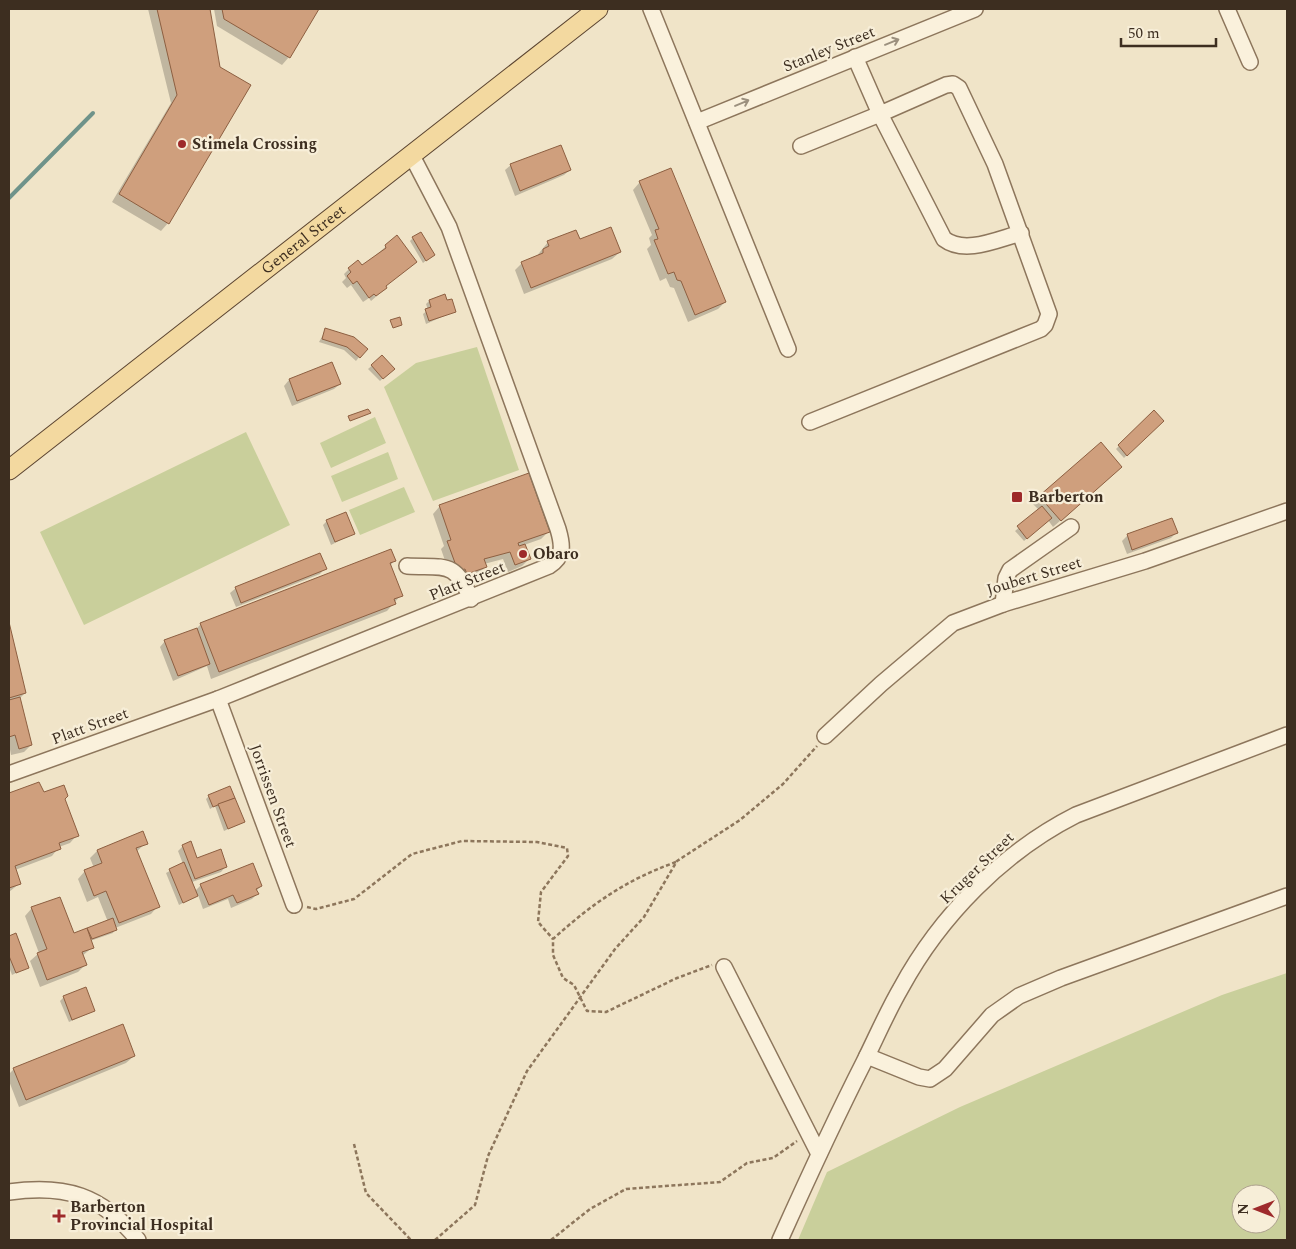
<svg xmlns="http://www.w3.org/2000/svg" width="1296" height="1249" font-family="Spectral,serif">
<rect width="100%" height="100%" fill="#f0e4c8"/>
<g fill="#c9cf9b" fill-rule="evenodd">
<polygon points="477,347 519,470 433,501 384,387 416,363"/>
<polygon points="375,417 386,443 331,468 320,443"/>
<polygon points="246,432 290,525 84,625 40,532"/>
<polygon points="388,452 398,479 342,502 331,476"/>
<polygon points="404,487 415,512 360,535 349,510"/>
<path d="M1287,973V1240H798L827,1172L960,1107L1222,995ZM1241,1194H1271V1224H1241Z"/>
</g>
<g fill="#0003">
<polygon points="148,9 209,9 219,67 168,223 161,231 112,202 171,103"/>
<polygon points="214,9 317,9 289,57 282,65 217,26"/>
<polygon points="511,165 570,170 564,175 515,196 505,170"/>
<polygon points="640,182 725,302 718,309 688,322 674,288 670,287 666,278 660,281 647,249 651,245 649,238 652,235 633,190"/>
<polygon points="397,237 386,288 371,301 369,298 363,302 351,285 347,288 342,282 346,278 344,274 349,269 362,267"/>
<polygon points="413,238 433,255 423,263 410,241"/>
<polygon points="579,241 620,252 612,259 524,294 515,270 522,263 536,257 548,242"/>
<polygon points="429,301 447,302 455,311 426,324 423,314 428,310 426,304"/>
<polygon points="326,330 353,338 359,357 356,361 344,350 319,342"/>
<polygon points="382,357 393,369 380,381 368,369"/>
<polygon points="332,363 340,384 334,389 292,406 284,386 289,380"/>
<polygon points="1154,412 1162,421 1124,458 1116,449"/>
<polygon points="1114,474 1053,527 1048,520 1024,541 1015,531 1039,510 1033,504 1040,497"/>
<polygon points="440,506 548,532 541,539 524,545 529,559 522,566 508,572 503,559 484,564 485,567 478,574 459,580 451,578 441,549 444,546 433,514"/>
<polygon points="1172,520 1176,533 1171,538 1127,554 1122,541 1127,536"/>
<polygon points="327,521 354,533 331,545 323,525"/>
<polygon points="394,561 390,566 401,595 387,611 211,679 207,666 173,681 160,647 165,641 195,630 201,624"/>
<polygon points="325,568 320,574 236,607 230,593 236,588"/>
<polygon points="9,627 25,693 19,699 31,745 24,752 11,755 9,744"/>
<polygon points="39,783 43,794 63,799 77,835 70,843 59,847 52,856 15,870 20,883 9,892 9,795"/>
<polygon points="209,796 243,822 224,831 215,806 210,809 206,799"/>
<polygon points="146,843 136,852 158,906 151,914 115,928 113,933 90,941 93,947 82,956 85,965 78,972 40,987 30,961 39,953 25,916 32,908 73,935 108,922 98,897 87,902 78,879 85,871 94,868 90,858 97,851"/>
<polygon points="183,846 196,859 226,866 221,872 192,882 195,891 201,885 261,886 256,891 257,894 252,899 231,908 228,899 203,909 198,895 179,905 166,873 183,864 178,851"/>
<polygon points="15,935 28,967 12,975 9,967 9,937"/>
<polygon points="64,997 94,1011 69,1022 60,1001"/>
<polygon points="134,1056 126,1063 19,1107 9,1081 9,1074 14,1069"/>
</g>
<g fill="none" stroke-linecap="round" stroke-linejoin="round">
<polyline stroke="#6f938a" stroke-width="4" points="9,198 93,113"/>
</g>
<g fill="#cf9f7d" stroke="#8d5f41">
<polygon points="157,9 210,9 220,67 251,85 169,224 119,194 177,95"/>
<polygon points="222,9 319,9 290,58 224,19"/>
<polygon points="561,145 571,170 520,191 510,164"/>
<polygon points="671,168 726,302 695,315 681,281 677,280 674,272 668,274 654,240 658,239 655,230 659,229 639,181"/>
<polygon points="611,227 621,252 531,288 521,262 543,253 543,249 549,246 547,241 576,230 580,239"/>
<polygon points="421,232 435,255 426,261 412,237"/>
<polygon points="397,235 417,262 386,286 387,288 376,296 374,294 369,298 357,281 353,284 347,276 351,272 348,268 358,260 362,265 386,248 385,245"/>
<polygon points="445,294 447,300 452,299 456,312 429,321 425,309 431,307 429,300"/>
<polygon points="400,317 402,325 393,328 390,320"/>
<polygon points="325,328 354,337 368,349 360,358 347,347 322,339"/>
<polygon points="382,355 395,369 383,379 371,365"/>
<polygon points="332,362 341,384 297,401 289,379"/>
<polygon points="368,409 371,413 350,421 348,416"/>
<polygon points="1154,410 1164,421 1127,456 1118,445"/>
<polygon points="1101,442 1122,467 1061,521 1039,496"/>
<polygon points="529,473 550,532 518,543 519,546 525,544 531,559 515,565 510,552 484,559 487,567 467,574 465,569 458,571 447,541 451,540 439,505"/>
<polygon points="1042,506 1052,518 1027,539 1017,526"/>
<polygon points="346,512 355,534 335,542 326,520"/>
<polygon points="1172,518 1178,533 1132,550 1127,534"/>
<polygon points="391,549 396,561 390,563 403,596 394,599 396,604 219,672 200,623"/>
<polygon points="320,553 327,569 241,603 235,587"/>
<polygon points="9,622 26,693 9,698"/>
<polygon points="197,628 210,664 178,676 164,640"/>
<polygon points="20,697 32,745 19,749 15,735 9,737 9,700"/>
<polygon points="39,782 44,792 64,785 68,796 65,799 79,836 59,843 61,849 15,866 21,884 9,888 9,793"/>
<polygon points="230,786 235,798 213,807 208,795"/>
<polygon points="235,798 245,822 228,829 218,804"/>
<polygon points="143,831 148,844 136,848 160,907 119,923 106,891 94,896 84,870 102,863 97,850"/>
<polygon points="191,841 197,858 221,849 227,867 195,879 182,845"/>
<polygon points="184,862 198,896 183,903 169,869"/>
<polygon points="253,863 262,886 256,889 259,894 237,903 233,895 209,905 200,884"/>
<polygon points="60,897 74,933 87,928 94,948 82,952 87,965 47,980 37,953 47,949 31,907"/>
<polygon points="113,918 117,930 92,939 87,928"/>
<polygon points="16,933 29,968 16,973 9,956 9,936"/>
<polygon points="86,987 95,1011 72,1020 63,996"/>
<polygon points="123,1024 135,1056 26,1100 13,1068"/>
</g>
<g fill="none" stroke-linecap="round" stroke-linejoin="round">
<g stroke="#8d765c" stroke-width="18">
<g id="minor">
<polyline points="651,9 788,349"/>
<polyline points="1227,9 1250,62"/>
<polyline points="697,122 975,9"/>
<path d="M801,146L880,114L944,239C965,255 998,239 1021,233"/>
<polyline points="810,422 1041,329 1045,325 1049,314 995,164 959,88 953,84 946,85 880,114 855,57"/>
<path d="M407,566C445,568 455,560 471,599"/>
<polyline points="1003,604 1006,578 1010,570 1071,527"/>
<polyline points="218,699 294,905"/>
<polyline points="825,736 881,684 953,623 1003,604 1145,561 1287,511"/>
<path d="M9,774L218,699L549,566C564,556 563,546 558,529L449,227L411,154"/>
<polyline points="724,967 819,1154"/>
<polyline points="867,1056 919,1077 930,1079 945,1069 992,1015 1019,996 1061,978 1287,896"/>
<path d="M9,1192C65,1184 102,1195 138,1240"/>
<path d="M780,1240C807,1180 834,1121 864,1062C876,1038 887,1012 901,988C940,916 1003,852 1076,815L1287,735"/>
</g>
</g>
<g stroke="#5b4430" stroke-width="21">
<g id="major">
<path id="s1" d="M9,470L598,9"/>
</g>
</g>
<g stroke="#8d765c" stroke-width="2.5" stroke-dasharray="4 2.5" stroke-linecap="butt">
<path d="M676,862C626,880 593,903 553,939V955L563,978L574,985L587,1011L606,1012L677,978L712,965"/>
<polyline points="307,907 316,909 354,899 412,854 462,841 537,842 567,848 568,856 541,892 538,922 553,939"/>
<polyline points="354,1144 366,1193 411,1240"/>
<polyline points="435,1240 475,1205 488,1156 527,1071 615,949 644,917 677,861 740,820 783,784 817,746"/>
<polyline points="551,1240 590,1209 626,1189 720,1182 747,1163 773,1158 797,1141"/>
</g>
<use href="#minor" stroke="#faf1dc" stroke-width="15"/>
<use href="#major" stroke="#f3d9a0" stroke-width="19"/>
</g>
<defs><path id="oneway-shaft" d="M-6 0H5M1.5-3L5.5 0L1.5 3" fill="none" stroke-width="1.6" stroke-linecap="round" stroke-linejoin="round" transform="scale(1.25)"/></defs>
<g stroke="#9c907e">
<use href="#oneway-shaft" transform="translate(892 42) rotate(-22)"/>
<use href="#oneway-shaft" transform="translate(742 103) rotate(-23)"/>
</g>
<g fill="#9e2a2b" stroke="#f7eed8" stroke-width="2">
<circle cx="182" cy="144" r="5"/>
<rect x="1011" y="491" width="12" height="12" rx="2.5"/>
<circle cx="523" cy="554" r="5"/>
<path d="M56.5 1208.5h5v5h5v5h-5v5h-5v-5h-5v-5h5z"/>
</g>
<g text-anchor="middle" dominant-baseline="central" stroke-width="4.5" stroke-linejoin="round" paint-order="stroke">
<g font-size="16" fill="#3d2e20" stroke="#f7eed8">
<text transform="translate(829 49) rotate(-22)">Stanley Street</text>
<text stroke="none"><textPath href="#s1" startOffset="374">General Street</textPath></text>
<text transform="translate(1034 576) rotate(-17)">Joubert Street</text>
<text transform="translate(467 581) rotate(-22)">Platt Street</text>
<text transform="translate(90 726) rotate(-20)">Platt Street</text>
<text transform="translate(273 796) rotate(70)">Jorrissen Street</text>
<text transform="translate(977 868) rotate(-44)">Kruger Street</text>
</g>
<g font-size="16" font-weight="bold" fill="#3d2e20" stroke="#f7eed8" text-anchor="start">
<text x="192" y="144">Stimela Crossing</text>
<text x="1028" y="497">Barberton</text>
<text x="533" y="554">Obaro</text>
<text x="70" y="1207">Barberton<tspan x="70" dy="18">Provincial Hospital</tspan></text>
</g>
</g>
<rect width="1296" height="1249" fill="none" stroke="#3d2e20" stroke-width="20"/>
<g transform="translate(1256 1209) rotate(270)"><circle r="24" fill="#f7eed8" stroke="#ada18e"/>
<path d="M0-4L9 19L0 12L-9 19Z" fill="#9e2a2b"/>
<text y="-8" font-size="14" font-weight="bold" text-anchor="middle" fill="#3d2e20">N</text>
</g>
<path d="M1121 38v8h95v-8" fill="none" stroke="#3d2e20" stroke-width="2.5"/>
<text x="1128" y="38" font-size="15" fill="#3d2e20" stroke="#f7eed8" stroke-width="4" paint-order="stroke">50 m</text>
</svg>
